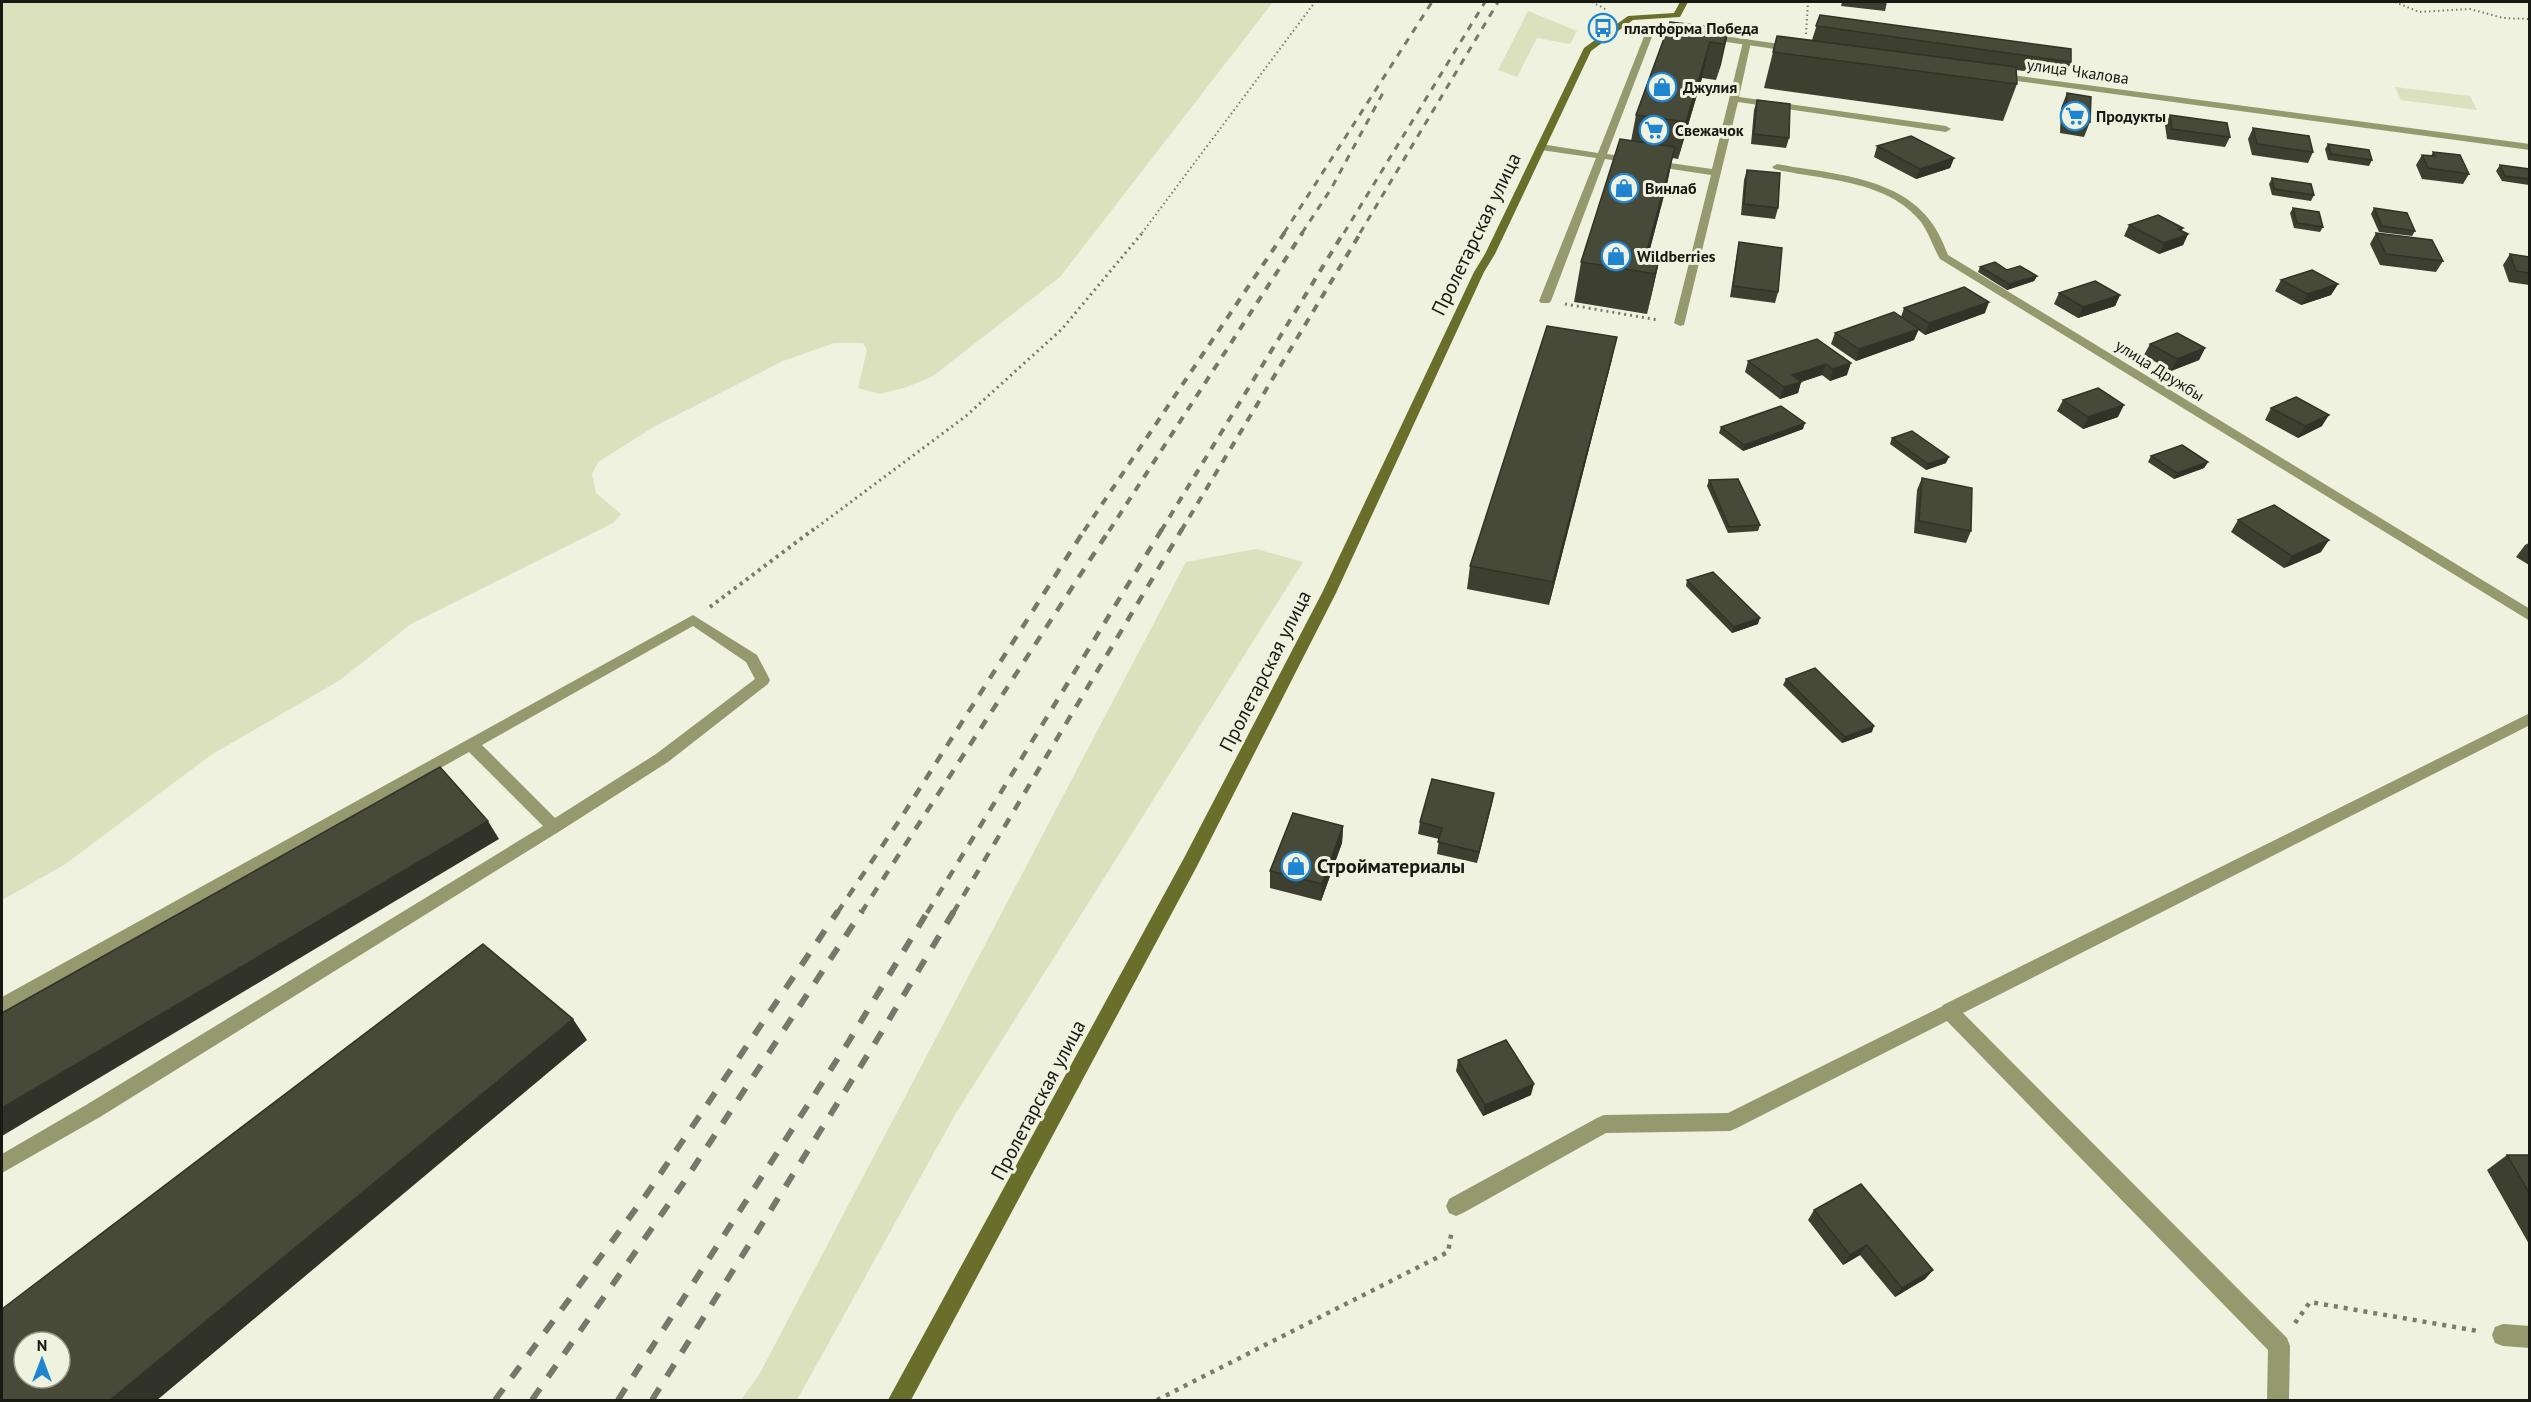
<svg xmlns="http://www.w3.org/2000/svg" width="2531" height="1402" font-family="'PT Sans',sans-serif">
<rect width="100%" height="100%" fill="#eff2de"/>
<g fill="#dbe0bd">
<polygon points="2,2 1273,2 1060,277 933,376 907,387 880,394 858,388 867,350 863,343 834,343 783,361 655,426 598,462 592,474 596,493 621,514 613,523 411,624 340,680 211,755 64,865 2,900"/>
<polygon points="1528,11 1577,31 1570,44 1537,38 1517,77 1498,70"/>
<polygon points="2395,87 2470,96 2477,110 2401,100"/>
<polygon points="1256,549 1303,562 956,1113 797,1400 741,1400 759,1375 1186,562"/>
</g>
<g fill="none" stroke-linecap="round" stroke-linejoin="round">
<g stroke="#797b6f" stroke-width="2" stroke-dasharray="1.5 3" stroke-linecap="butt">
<polyline points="1592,2 1607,10"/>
<polyline points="2395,2 2419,12 2470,9 2503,18 2530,19"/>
<polyline points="1806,34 1808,2"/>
<polyline points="1142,233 1315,2"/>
</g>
<g stroke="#797b6f" stroke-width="3" stroke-dasharray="2 4" stroke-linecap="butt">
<polyline points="1565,304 1658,320"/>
<polyline points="812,531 966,416 1062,329 1143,232"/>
</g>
<polyline stroke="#797b6f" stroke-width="4" stroke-dasharray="3 4.5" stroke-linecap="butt" points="710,607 814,529"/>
<g stroke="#797b6f" stroke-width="4.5" stroke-dasharray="4 6" stroke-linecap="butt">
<polyline points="2295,1323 2310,1302 2478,1331"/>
<polyline points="1157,1400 1448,1252 1452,1230"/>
</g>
<g fill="#94996e" fill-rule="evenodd">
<polygon points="1651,26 1655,29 1607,154 1712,169 1743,42 1747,39 1751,42 1739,97 1946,126 1951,129 1946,132 1738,102 1684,325 1680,326 1674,323 1711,175 1605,159 1551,301 1549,303 1541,303 1539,301 1596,158 1541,150 1536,147 1541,144 1598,153 1647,29"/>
<path d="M693,615L757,655L770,680L768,684L668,762L560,831L100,1117L2,1173V1154L86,1105L543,826L469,752L2,1014V997ZM693,626L746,662L755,679L656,754L555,818L482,745Z"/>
<polygon points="1949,1003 1955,1005 1958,1011 1955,1017 1737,1128 1730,1131 1606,1133 1463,1213 1456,1216 1449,1213 1446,1206 1449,1199 1597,1118 1604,1115 1728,1113"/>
</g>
<g fill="#94996e" fill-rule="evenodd">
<polygon points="1622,22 1685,31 1689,34 1685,37 1619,27 1618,25"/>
<polygon points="1709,34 1795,46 1799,49 1795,52 1706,39 1705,37"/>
<polygon points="1997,73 2530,144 2530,150 1994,78 1993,76"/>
<path d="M1777,164C1826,173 1895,176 1928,218C1937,229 1943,242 1948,255L2530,609V621L1940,259C1933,247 1929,233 1921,222C1887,179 1822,180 1774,169L1772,167Z"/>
<polygon points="2530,713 2530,725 1963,1013 2287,1338 2290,1346 2289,1400 2267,1400 2268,1350 1943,1017 1940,1011 1943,1005"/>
<polygon points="2503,1324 2530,1326 2530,1348 2503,1346 2495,1343 2492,1335 2495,1327"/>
</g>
<polygon fill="#696f2b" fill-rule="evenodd" points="1680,2 1688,2 1680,17 1633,20 1591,51 1495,254 1484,272 1336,593 1196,868 911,1400 888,1400 1184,858 1322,593 1474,272 1485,254 1584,48 1628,16 1674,13"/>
<g stroke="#76786c" stroke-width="3" stroke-dasharray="7 7" stroke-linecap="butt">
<polyline points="1284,233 1432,2"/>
<polyline points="1302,233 1331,189 1384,91"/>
<polyline points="1344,233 1485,2"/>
<polyline points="1360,233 1498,2"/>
</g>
<g stroke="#76786c" stroke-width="4" stroke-dasharray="8 8" stroke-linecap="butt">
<polyline points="1084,531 1285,232"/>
<polyline points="1109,531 1303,232"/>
<polyline points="1161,531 1344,232"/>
<polyline points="1181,531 1361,232"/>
</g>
<g stroke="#76786c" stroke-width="4.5" stroke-dasharray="10 10" stroke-linecap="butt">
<polyline points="837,913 899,821 1085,529"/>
<polyline points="861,913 1110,529"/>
<polyline points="927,913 1162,529"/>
<polyline points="953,913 1182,529"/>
</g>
<g stroke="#76786c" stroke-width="6" stroke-dasharray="14 14" stroke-linecap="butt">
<polyline points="495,1400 646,1195 838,911"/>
<polyline points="532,1400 682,1185 862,911"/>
<polyline points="618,1400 849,1041 928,911"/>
<polyline points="652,1400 872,1048 954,911"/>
</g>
</g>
<g fill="#3d3f31">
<polygon points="1842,2 1887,2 1885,11 1841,6"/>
<polygon points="1820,15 2071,62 2065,76 2016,70 2017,84 2003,121 1764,88 1777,36 1812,40"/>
<polygon points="1670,22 1729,29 1716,80 1702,78 1678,159 1672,158 1667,184 1649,252 1661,253 1647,314 1574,302 1581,262 1631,141 1636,115"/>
<polygon points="2067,93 2090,122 2084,137 2060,133 2061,108"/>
<polygon points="1757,100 1789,138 1786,148 1751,144 1754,110"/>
<polygon points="2170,115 2230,137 2225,147 2167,139 2165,125"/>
<polygon points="2253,128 2313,152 2308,163 2252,155 2248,139"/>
<polygon points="2328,144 2372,160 2369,166 2328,160 2325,149"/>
<polygon points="1877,146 1954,158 1950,168 1916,179 1874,157"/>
<polygon points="2433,152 2469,174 2463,184 2422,179 2416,165 2422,155 2431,156"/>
<polygon points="2500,165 2529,169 2529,185 2502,181 2496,171"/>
<polygon points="1747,170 1778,208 1775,219 1741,215 1744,180"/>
<polygon points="2272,178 2314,195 2311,201 2272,195 2269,184"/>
<polygon points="2293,208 2323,227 2320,232 2294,228 2290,213"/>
<polygon points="2374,208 2415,231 2412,236 2379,232 2371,214"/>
<polygon points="2129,225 2181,231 2188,234 2183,245 2159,254 2124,236"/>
<polygon points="2376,233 2443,261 2436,272 2380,265 2370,244"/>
<polygon points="1739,242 1778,292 1775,303 1730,297 1737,253"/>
<polygon points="2510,254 2529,257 2529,285 2509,282 2503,265"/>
<polygon points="1980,267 2007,270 2037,276 2034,281 2007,290 1978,272"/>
<polygon points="2281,280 2338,284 2331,295 2301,305 2275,291"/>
<polygon points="2059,293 2120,295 2115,306 2078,318 2054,304"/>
<polygon points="1904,308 1985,313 1925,335 1918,330 1914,340 1856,361 1831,344 1835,333 1901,317"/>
<polygon points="1817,339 1847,375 1830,381 1822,375 1801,382 1798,393 1780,399 1745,372 1748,361"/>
<polygon points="2150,344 2205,348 2199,360 2171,371 2144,355"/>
<polygon points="1612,359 1549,605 1467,589 1470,566"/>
<polygon points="2063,400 2118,417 2083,429 2057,411"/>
<polygon points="2271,408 2322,426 2298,438 2265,420"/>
<polygon points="1721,427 1803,429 1743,451 1719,433"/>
<polygon points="1892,438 1946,463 1926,470 1890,444"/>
<polygon points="2151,456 2208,462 2204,468 2174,479 2148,462"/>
<polygon points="1922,478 1971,531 1966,543 1914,533 1917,490"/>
<polygon points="1709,480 1760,525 1758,531 1728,533 1707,486"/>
<polygon points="2238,520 2321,552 2284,568 2231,532"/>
<polygon points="2529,543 2529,565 2516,557 2525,545"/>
<polygon points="1687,580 1758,624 1732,633 1686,586"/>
<polygon points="1786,679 1872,732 1842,743 1783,685"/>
<polygon points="1494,793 1477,863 1437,854 1439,839 1418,834 1420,822"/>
<polygon points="1343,826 1342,843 1321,901 1270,888 1270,871"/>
<polygon points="1458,1060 1531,1095 1483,1116 1456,1071"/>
<polygon points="2507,1155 2529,1155 2529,1244 2487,1170"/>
<polygon points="1814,1210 1933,1270 1925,1279 1895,1297 1860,1255 1843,1265 1808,1220"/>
</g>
<g fill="#323328">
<polygon points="1729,29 1721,65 1716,80 1724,44"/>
<polygon points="1710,42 1702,78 1678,159 1686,122"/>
<polygon points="1675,147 1667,184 1644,272 1647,251"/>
<polygon points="1954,158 1950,168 1916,179 1920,169"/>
<polygon points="2183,228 2178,238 2188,234 2183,245 2159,254 2164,243 2178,229"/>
<polygon points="1661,253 1652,293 1647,314 1655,274"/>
<polygon points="2037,276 2034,281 2007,290 2009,284"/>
<polygon points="2338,284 2331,295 2301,305 2307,294"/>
<polygon points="2120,295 2115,306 2078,318 2083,307"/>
<polygon points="1989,302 1985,313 1925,335 1929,323"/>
<polygon points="1919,329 1914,340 1856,361 1859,349"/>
<polygon points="1617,337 1612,359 1549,605 1553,582"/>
<polygon points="2205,348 2199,360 2171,371 2177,359"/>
<polygon points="1851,363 1847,375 1830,381 1833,369"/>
<polygon points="1826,364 1822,375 1801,382 1798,393 1780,399 1784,387 1792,375"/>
<polygon points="2124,405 2118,417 2083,429 2088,417"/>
<polygon points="2329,415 2322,426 2298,438 2305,426"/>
<polygon points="1805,423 1803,429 1743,451 1744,445"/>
<polygon points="1949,457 1946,463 1926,470 1928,464"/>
<polygon points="2208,462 2204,468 2174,479 2177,473"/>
<polygon points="2329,540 2321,552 2284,568 2292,556"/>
<polygon points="1760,618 1758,624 1732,633 1734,627"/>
<polygon points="1874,726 1872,732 1842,743 1845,737"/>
<polygon points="1494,793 1492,804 1477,863 1479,852"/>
<polygon points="488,821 499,839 2,1136 2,1108"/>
<polygon points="1343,826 1342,843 1321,901 1322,884"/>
<polygon points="573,1019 587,1040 156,1401 109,1401"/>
<polygon points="1534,1084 1531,1095 1483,1116 1485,1105"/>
<polygon points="1867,1245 1860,1255 1843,1265 1850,1255"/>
<polygon points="1933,1270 1925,1279 1895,1297 1902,1288"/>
</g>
<g fill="#474939" stroke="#323328" stroke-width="1.5" fill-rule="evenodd">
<polygon points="1820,15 2071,49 2071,62 1816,26"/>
<polygon points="1670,22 1729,29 1724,44 1710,42 1686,122 1636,115"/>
<polygon points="1777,36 2016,67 2017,84 1773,52"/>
<polygon points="2067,93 2091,97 2090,122 2066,118"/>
<polygon points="1757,100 1790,104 1789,138 1754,134"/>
<polygon points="2170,115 2227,123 2230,137 2172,129"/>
<polygon points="2253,128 2309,136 2313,152 2257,144"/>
<polygon points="1911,136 1954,158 1920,169 1877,146"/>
<polygon points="1620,139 1675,147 1647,251 1661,253 1655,274 1581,262"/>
<polygon points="2328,144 2369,150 2372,160 2331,154"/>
<polygon points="2433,152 2460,155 2469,174 2428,168 2422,155 2435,156"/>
<polygon points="2500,165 2529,169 2529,179 2505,176"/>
<polygon points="1747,170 1780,173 1778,208 1744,204"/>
<polygon points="2272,178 2311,184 2314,195 2274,189"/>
<polygon points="2293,208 2319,212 2323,227 2297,223"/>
<polygon points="2374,208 2407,213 2415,231 2382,226"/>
<polygon points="2158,215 2183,228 2178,229 2188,234 2164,243 2129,225"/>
<polygon points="2376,233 2432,240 2443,261 2386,254"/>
<polygon points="1739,242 1782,248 1778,292 1733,286"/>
<polygon points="2510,254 2529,257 2529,273 2516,271"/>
<polygon points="1995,262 2007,270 2020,266 2037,276 2009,284 1980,267"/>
<polygon points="2312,270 2338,284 2307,294 2281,280"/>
<polygon points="2095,281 2120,295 2083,307 2059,293"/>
<polygon points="1964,287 1989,302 1929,323 1904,308"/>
<polygon points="1894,312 1919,329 1859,349 1835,333"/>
<polygon points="1547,326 1617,337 1553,582 1470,566"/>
<polygon points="2177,333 2205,348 2177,359 2150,344"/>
<polygon points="1817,339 1851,363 1833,369 1826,364 1792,375 1801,382 1784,387 1748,361"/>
<polygon points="2098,388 2124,405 2088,417 2063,400"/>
<polygon points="2296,397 2329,415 2305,426 2271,408"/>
<polygon points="1781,406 1805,423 1744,445 1721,427"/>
<polygon points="1912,431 1949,457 1928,464 1892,438"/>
<polygon points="2182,445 2208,462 2177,473 2151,456"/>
<polygon points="1922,478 1972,488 1971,531 1919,521"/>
<polygon points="1738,479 1760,525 1729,527 1709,480"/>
<polygon points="2274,505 2329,540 2292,556 2238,520"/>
<polygon points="1713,572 1760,618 1734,627 1687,580"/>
<polygon points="1815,668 1874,726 1845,737 1786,679"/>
<polygon points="440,767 488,821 2,1108 2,1013"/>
<polygon points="1432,779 1494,793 1479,852 1438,842 1442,828 1420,822"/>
<polygon points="1293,813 1343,826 1322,884 1270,871"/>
<path d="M483,944L573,1019L109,1401H2V1309ZM24,1342H60V1378H24Z"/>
<polygon points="1506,1040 1534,1084 1485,1105 1458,1060"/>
<polygon points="2507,1155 2529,1155 2529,1193"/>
<polygon points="1861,1184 1933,1270 1902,1288 1867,1245 1850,1255 1814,1210"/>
</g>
<defs>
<g id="bus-ring" transform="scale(1.5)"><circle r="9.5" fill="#eff2de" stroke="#1f85d0" stroke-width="1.5"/><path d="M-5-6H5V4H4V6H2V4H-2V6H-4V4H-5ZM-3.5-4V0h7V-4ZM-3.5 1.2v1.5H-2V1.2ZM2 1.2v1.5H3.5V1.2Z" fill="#1f85d0"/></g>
<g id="shop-ring" transform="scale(1.5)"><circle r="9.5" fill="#eff2de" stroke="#1f85d0" stroke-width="1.5"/><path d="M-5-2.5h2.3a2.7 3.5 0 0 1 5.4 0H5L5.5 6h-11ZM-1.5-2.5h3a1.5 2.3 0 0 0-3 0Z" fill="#1f85d0"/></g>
<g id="supermarket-ring" transform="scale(1.5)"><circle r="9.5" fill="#eff2de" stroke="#1f85d0" stroke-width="1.5"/><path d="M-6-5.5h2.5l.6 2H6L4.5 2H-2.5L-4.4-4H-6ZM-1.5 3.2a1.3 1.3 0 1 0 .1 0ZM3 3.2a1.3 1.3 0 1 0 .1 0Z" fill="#1f85d0"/></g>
</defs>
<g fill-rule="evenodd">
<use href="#bus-ring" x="1603" y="28"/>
<use href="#shop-ring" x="1662" y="87"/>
<use href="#supermarket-ring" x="2075" y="116"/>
<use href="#supermarket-ring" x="1654" y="130"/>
<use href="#shop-ring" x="1624" y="188"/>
<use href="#shop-ring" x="1616" y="256"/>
<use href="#shop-ring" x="1296" y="866"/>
</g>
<g text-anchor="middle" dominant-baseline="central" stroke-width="6" stroke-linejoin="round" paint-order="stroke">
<g font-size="16" font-weight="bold" fill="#181913" stroke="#eff2de" text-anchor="start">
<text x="1624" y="28">платформа Победа</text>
<text x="1683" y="87">Джулия</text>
<text x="2096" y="116">Продукты</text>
<text x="1675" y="130">Свежачок</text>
<text x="1645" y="188">Винлаб</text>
<text x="1637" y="256">Wildberries</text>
</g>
<g font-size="16" fill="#181913" stroke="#eff2de">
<text transform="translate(2078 71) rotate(8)">улица Чкалова</text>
<text transform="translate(2160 370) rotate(32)">улица Дружбы</text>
</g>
<g font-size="20" fill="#181913" stroke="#eff2de">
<text transform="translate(1476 234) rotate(-64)">Пролетарская улица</text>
<text transform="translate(1265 671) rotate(-63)">Пролетарская улица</text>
<text transform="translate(1038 1100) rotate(-62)">Пролетарская улица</text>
</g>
<g font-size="20" font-weight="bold" fill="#181913" stroke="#eff2de" text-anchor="start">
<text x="1317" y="866">Стройматериалы</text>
</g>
</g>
<rect width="2531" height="1402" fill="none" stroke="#181913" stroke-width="6"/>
<g transform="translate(42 1360)"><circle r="28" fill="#eff2de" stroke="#999b8d" stroke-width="1.5"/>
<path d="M0-4.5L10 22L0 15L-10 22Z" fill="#1f85d0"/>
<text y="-9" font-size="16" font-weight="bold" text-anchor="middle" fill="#181913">N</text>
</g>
</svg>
